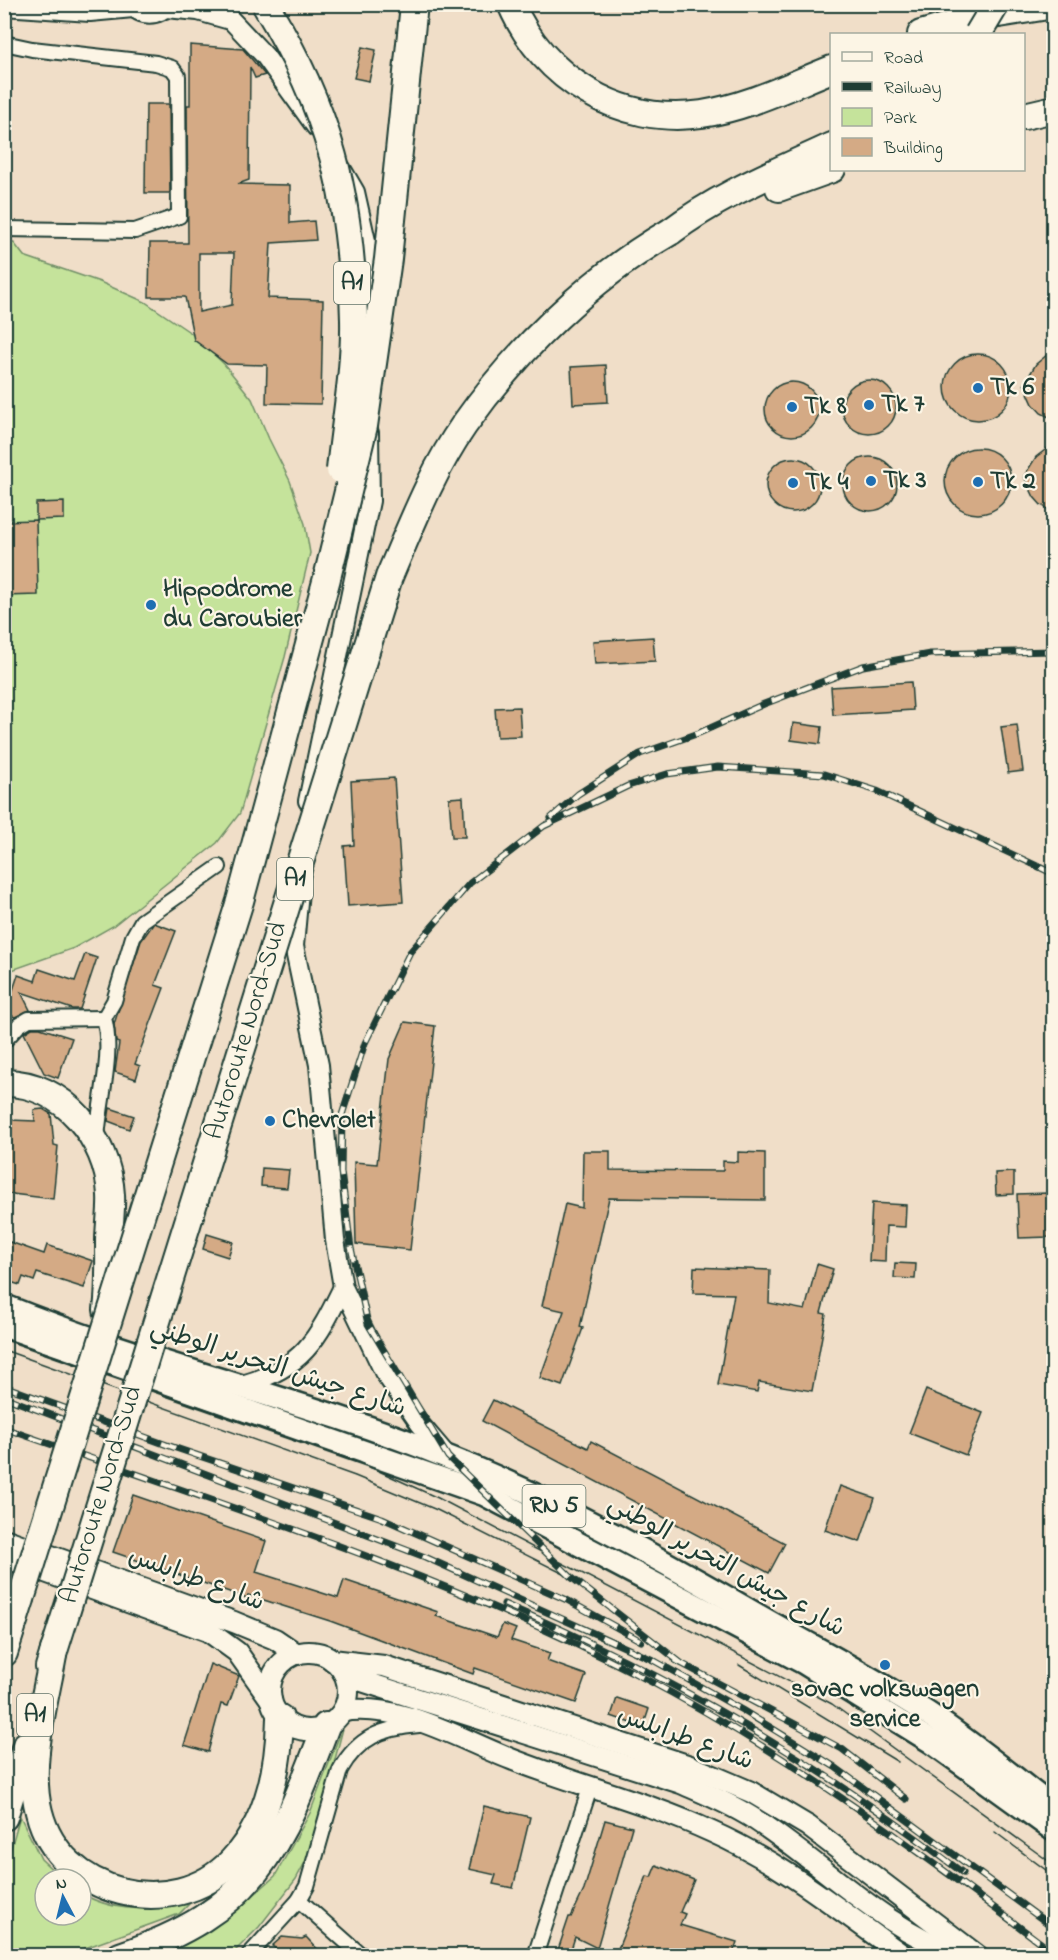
<svg xmlns="http://www.w3.org/2000/svg" width="1058" height="1960" font-family="'Indie Flower','Playpen Sans Arabic',sans-serif">
<rect width="100%" height="100%" fill="#f0dec8"/>
<filter id="ink" filterUnits="userSpaceOnUse"><feTurbulence type="fractalNoise" baseFrequency=".0167" numOctaves="2"/><feDisplacementMap in="SourceGraphic" scale="12" xChannelSelector="R" yChannelSelector="G"/><feConvolveMatrix kernelMatrix="1 2 1 2 8 2 1 2 1" color-interpolation-filters="sRGB"/></filter>
<g filter="url(#ink)">
<g fill="#c5e39b" stroke="#729068" stroke-width="1.5">
<polygon points="4,243 14,243 24,256 100,282 145,302 191,333 224,364 252,399 269,439 290,481 305,524 310,553 285,657 240,813 217,843 113,926 74,948 9,971 5,984"/>
<polygon points="345,1721 311,1851 296,1879 259,1927 231,1955 148,1956 192,1940 230,1916 275,1876 310,1813"/>
<path d="M20,1816L41,1859L62,1879H45V1915H81V1893C113,1913 152,1910 189,1904L179,1914L66,1955H5V1869Z"/>
</g>
<g fill="#d4aa85" stroke="#1f3d34" stroke-width="1.5" fill-rule="evenodd">
<path d="M190,45L243,49L265,75L255,78L250,67L249,180L238,184L290,185V223L314,221L316,240L271,243L268,298L323,300L321,404L266,403L267,365L227,364L194,340L185,297H149L150,243H188L187,105H190ZM199,253H234L232,305L199,312Z"/>
<polygon points="362,47 376,50 369,81 354,78"/>
<polygon points="146,104 169,104 170,193 145,193"/>
<polygon points="1053,350 1053,419 1041,413 1033,404 1024,384 1036,364"/>
<circle cx="978" cy="387" r="33"/>
<polygon points="606,365 608,402 573,404 571,367"/>
<circle cx="869" cy="407" r="27"/>
<circle cx="792" cy="409" r="27"/>
<polygon points="1053,444 1053,512 1041,505 1034,497 1024,476 1036,457"/>
<circle cx="978" cy="481" r="33"/>
<circle cx="870" cy="484" r="27"/>
<circle cx="793" cy="485" r="27"/>
<polygon points="64,502 64,519 36,520 36,503"/>
<polygon points="36,520 38,595 4,596 4,521"/>
<polygon points="653,637 655,661 595,664 593,641"/>
<polygon points="911,682 913,710 833,715 831,687"/>
<polygon points="519,707 521,736 497,737 495,708"/>
<polygon points="793,723 822,727 820,744 791,740"/>
<polygon points="1017,725 1023,771 1008,773 1001,727"/>
<polygon points="394,778 403,902 348,906 344,846 354,845 351,781"/>
<polygon points="463,797 465,837 452,837 449,798"/>
<polygon points="154,923 176,931 155,985 164,988 135,1064 140,1066 136,1079 115,1072 119,1043 116,1042 114,1024 141,941"/>
<polygon points="85,954 97,958 80,1009 72,1009 21,992 30,1010 15,1017 4,1013 9,992 12,993 18,975 35,981 39,969 75,981"/>
<polygon points="405,1022 435,1026 410,1250 356,1244 354,1162 377,1164 389,1059"/>
<polygon points="32,1028 40,1028 72,1038 58,1078 44,1073 24,1033"/>
<polygon points="110,1108 134,1116 129,1129 108,1121"/>
<polygon points="43,1109 51,1114 54,1145 58,1146 53,1199 4,1193 10,1120 35,1121 34,1110"/>
<polygon points="583,1151 610,1151 610,1170 723,1171 723,1161 738,1162 738,1152 765,1153 765,1200 609,1198 580,1327 583,1328 562,1386 540,1378 564,1311 542,1306 565,1204 582,1208"/>
<polygon points="262,1168 289,1170 287,1188 261,1186"/>
<polygon points="1014,1172 1014,1194 996,1195 995,1173"/>
<polygon points="1048,1193 1049,1237 1019,1238 1017,1194"/>
<polygon points="872,1203 906,1205 905,1227 886,1226 885,1262 869,1261"/>
<polygon points="207,1234 233,1242 228,1257 203,1249"/>
<polygon points="10,1242 44,1254 47,1245 93,1261 84,1288 37,1273 34,1281 23,1277 20,1285 4,1280 4,1258"/>
<polygon points="895,1263 916,1264 915,1279 894,1278"/>
<polygon points="817,1264 833,1269 821,1313 826,1314 812,1391 759,1382 757,1392 718,1385 734,1294 693,1293 694,1267 770,1270 769,1303 805,1310"/>
<polygon points="926,1390 983,1413 966,1455 909,1433"/>
<polygon points="493,1400 588,1448 591,1441 785,1543 769,1573 482,1421"/>
<polygon points="840,1486 875,1498 860,1542 825,1530"/>
<polygon points="133,1495 266,1541 256,1572 338,1598 344,1580 438,1612 436,1616 497,1637 503,1624 516,1629 511,1640 550,1653 547,1661 586,1675 576,1703 475,1668 473,1674 330,1621 248,1595 247,1598 113,1552"/>
<polygon points="210,1664 239,1676 228,1706 221,1704 208,1752 184,1745"/>
<polygon points="617,1698 649,1709 643,1727 611,1716"/>
<polygon points="484,1806 530,1817 513,1888 493,1884 496,1875 469,1869"/>
<polygon points="605,1820 632,1827 597,1948 575,1937 569,1956 556,1956 569,1917 571,1917 584,1890"/>
<polygon points="656,1865 694,1880 680,1912 685,1914 680,1925 737,1942 732,1956 615,1956 647,1876 651,1877"/>
<polygon points="282,1937 302,1939 306,1937 324,1956 270,1956 276,1949 272,1946"/>
</g>
<g fill="none" stroke-linecap="round" stroke-linejoin="round">
<g stroke="#1f3d34" stroke-width="18">
<g id="minor">
<polyline points="4,43 32,49 156,63 172,68 178,76 179,216 135,231 4,229"/>
<polyline points="4,1041 19,1025 29,1019 104,1018"/>
<path d="M97,1140C99,1102 114,1054 104,1018L114,1001L133,937L142,921L219,867"/>
<polyline points="299,1900 362,1956"/>
<path d="M248,1956L299,1900L307,1886L340,1770C358,1737 383,1728 419,1725"/>
<polyline points="535,1956 590,1788"/>
</g>
</g>
<g stroke="#1f3d34" stroke-width="22">
<g id="tertiary">
<path d="M130,4C141,17 158,17 169,4"/>
<polyline points="216,4 265,56 316,127"/>
<polyline points="4,6 90,12 133,8"/>
<polyline points="166,8 198,11 230,20"/>
<polyline points="341,168 355,192 366,241 367,340"/>
<polyline points="308,801 370,501 369,433"/>
<polyline points="299,891 294,946 319,1065 335,1240 343,1287 384,1372 420,1424 448,1457"/>
<path d="M242,1385C303,1368 317,1340 343,1287"/>
</g>
</g>
<g stroke="#1f3d34" stroke-width="24">
<g id="secondary">
<polyline points="4,1539 234,1622 275,1639 297,1654"/>
<polyline points="4,1557 208,1631 237,1652 271,1700"/>
<circle cx="309" cy="1691" r="39"/>
<polyline points="332,1660 384,1666 690,1766 751,1792 808,1826 978,1956"/>
<path d="M343,1672L362,1681L681,1783C704,1793 729,1803 751,1817C822,1862 881,1928 962,1956"/>
<path d="M343,1711C402,1703 457,1738 511,1759C577,1785 648,1802 712,1832C782,1863 842,1912 904,1956"/>
</g>
</g>
<g stroke="#1f3d34" stroke-width="27">
<g id="trunk">
<path d="M4,1306C150,1365 304,1399 450,1458C551,1498 649,1553 743,1607C804,1643 868,1674 927,1713C971,1742 1012,1776 1054,1809"/>
<polyline points="4,1326 484,1494 803,1662 932,1742 1054,1830"/>
</g>
</g>
<g stroke="#1f3d34" stroke-width="30">
<g id="motorway">
<path d="M511,4C543,79 621,126 702,114C748,107 789,86 832,69"/>
<polyline points="921,34 980,17 1054,5"/>
<polyline points="1024,116 1054,109"/>
<polyline points="779,188 832,169"/>
<path d="M670,232C719,195 776,172 832,146"/>
<path d="M4,1083C63,1082 108,1139 111,1195C112,1210 109,1226 109,1241C109,1264 110,1287 107,1310"/>
<path d="M54,1650C46,1699 26,1763 39,1812C60,1896 173,1923 232,1861C269,1822 279,1769 280,1718"/>
<polyline points="4,1653 21,1599"/>
<polyline points="49,1667 66,1613"/>
<polyline points="4,1817 26,1745"/>
<path d="M120,1956C255,1911 279,1850 326,1726"/>
</g>
</g>
<use href="#minor" stroke="#fcf5e5" stroke-width="14"/>
<use href="#tertiary" stroke="#fcf5e5" stroke-width="18"/>
<use href="#secondary" stroke="#fcf5e5" stroke-width="20"/>
<use href="#trunk" stroke="#fcf5e5" stroke-width="22"/>
<use href="#motorway" stroke="#fcf5e5" stroke-width="26"/>
<g stroke="#1f3d34" stroke-width="1.5">
<polyline points="4,1338 359,1462 438,1498 832,1704 1054,1865"/>
<polyline points="4,1350 355,1476 437,1510 566,1575"/>
<polyline points="739,1665 898,1762"/>
<polyline points="995,1832 1054,1876"/>
</g>
<g stroke="#1f3d34" stroke-width="7">
<g id="rail">
<polyline points="551,818 578,794 640,754 699,733 764,704 863,666 930,654 1054,651"/>
<polyline points="4,1386 167,1445 382,1518 567,1600 641,1641"/>
<polyline points="4,1397 425,1557 653,1660 742,1710 835,1767 1054,1928"/>
<path d="M4,1428C216,1503 440,1572 640,1676C788,1753 921,1852 1054,1953"/>
<path d="M504,1604C672,1676 818,1762 963,1873"/>
<polyline points="675,1660 842,1749 906,1799"/>
<polyline points="681,1663 571,1577 448,1457 368,1324 351,1248 341,1172 342,1115 365,1043 410,952 470,883 544,826 628,786 667,774 718,767 824,774 877,791 1054,874"/>
</g>
</g>
<use href="#rail" stroke="#fcf5e5" stroke-width="4.5" stroke-dasharray="14" stroke-linecap="butt"/>
<g stroke="#1f3d34" stroke-width="30" stroke-linecap="butt">
<g id="motorway-bridge">
<path d="M265,4C330,111 351,196 354,320C355,370 345,421 340,470"/>
<polyline points="978,34 996,4"/>
<polyline points="21,1599 240,901 327,578 364,426 388,259 414,4"/>
<path d="M66,1613L389,577C411,526 432,471 464,425C517,350 590,278 670,232"/>
</g>
</g>
<use href="#motorway-bridge" stroke="#fcf5e5" stroke-width="26"/>
</g>
</g>
<g fill="#1f6fb2" stroke="#fcf5e5" stroke-width="2">
<circle cx="978" cy="388" r="6"/>
<circle cx="869" cy="405" r="6"/>
<circle cx="792" cy="407" r="6"/>
<circle cx="871" cy="481" r="6"/>
<circle cx="978" cy="482" r="6"/>
<circle cx="793" cy="483" r="6"/>
<circle cx="151" cy="605" r="6"/>
<circle cx="270" cy="1121" r="6"/>
<circle cx="885" cy="1665" r="6"/>
</g>
<g text-anchor="middle" dominant-baseline="central" stroke-width="4.5" stroke-linejoin="round" paint-order="stroke">
<g fill="#fcf5e5" stroke="#617469" stroke-width="1.5">
<rect x="334" y="262" width="36" height="42" rx="4.5"/>
<rect x="277" y="858" width="36" height="42" rx="4.5"/>
<rect x="522.5" y="1485" width="63" height="42" rx="4.5"/>
<rect x="17" y="1694" width="36" height="42" rx="4.5"/>
</g>
<g font-size="24" font-weight="bold" fill="#1f3d34">
<text x="352" y="283">A1</text>
<text x="295" y="879">A1</text>
<text x="554" y="1506">RN 5</text>
<text x="35" y="1715">A1</text>
</g>
<g font-size="26" font-weight="bold" fill="#1f3d34" stroke="#fcf5e5" text-anchor="start">
<text x="990" y="388">Tk 6</text>
<text x="881" y="405">Tk 7</text>
<text x="804" y="407">Tk 8</text>
<text x="883" y="481">Tk 3</text>
<text x="990" y="482">Tk 2</text>
<text x="805" y="483">Tk 4</text>
<text x="163" y="590">Hippodrome<tspan x="163" dy="30">du Caroubier</tspan></text>
<text x="282" y="1121">Chevrolet</text>
<text x="885" y="1690" text-anchor="middle">sovac volkswagen<tspan x="885" dy="30">service</tspan></text>
</g>
<g font-size="26" fill="#1f3d34" stroke="#fcf5e5">
<text transform="translate(247 1031) rotate(-73)">Autoroute Nord-Sud</text>
<text transform="translate(278 1369) rotate(18)">شارع جيش التحرير الوطني</text>
<text transform="translate(102 1495) rotate(-73)">Autoroute Nord-Sud</text>
<text transform="translate(726 1567) rotate(29)">شارع جيش التحرير الوطني</text>
<text transform="translate(196 1580) rotate(20)">شارع طرابلس</text>
<text transform="translate(685 1739) rotate(20)">شارع طرابلس</text>
</g>
</g>
<rect width="1058" height="1960" fill="none" stroke="#fcf5e5" stroke-width="24"/>
<rect x="12" y="12" width="1034" height="1936" fill="none" stroke="#1f3d34" stroke-width="2" filter="url(#ink)"/>
<rect x="830" y="33" width="195" height="138" fill="#fcf5e5" stroke="#a4ab9e" stroke-width="1.5"/>
<rect x="842" y="52" width="30" height="9" fill="#fcf5e5" stroke="#a4ab9e" stroke-width="1.5"/>
<text x="884" y="63" font-size="18" fill="#1f3d34">Road</text>
<rect x="842" y="82" width="30" height="9" fill="#1f3d34" stroke="#a4ab9e" stroke-width="1.5"/>
<text x="884" y="93" font-size="18" fill="#1f3d34">Railway</text>
<rect x="842" y="108" width="30" height="18" fill="#c5e39b" stroke="#a4ab9e" stroke-width="1.5"/>
<text x="884" y="123" font-size="18" fill="#1f3d34">Park</text>
<rect x="842" y="138" width="30" height="18" fill="#d4aa85" stroke="#a4ab9e" stroke-width="1.5"/>
<text x="884" y="153" font-size="18" fill="#1f3d34">Building</text>
<g transform="translate(63 1897) rotate(353)"><circle r="28" fill="#fcf5e5" stroke="#a4ab9e" stroke-width="1.5"/>
<path d="M0-4.5L10 22L0 15L-10 22Z" fill="#1f6fb2"/>
<text y="-9" font-size="16" font-weight="bold" text-anchor="middle" fill="#1f3d34">N</text>
</g>
</svg>
